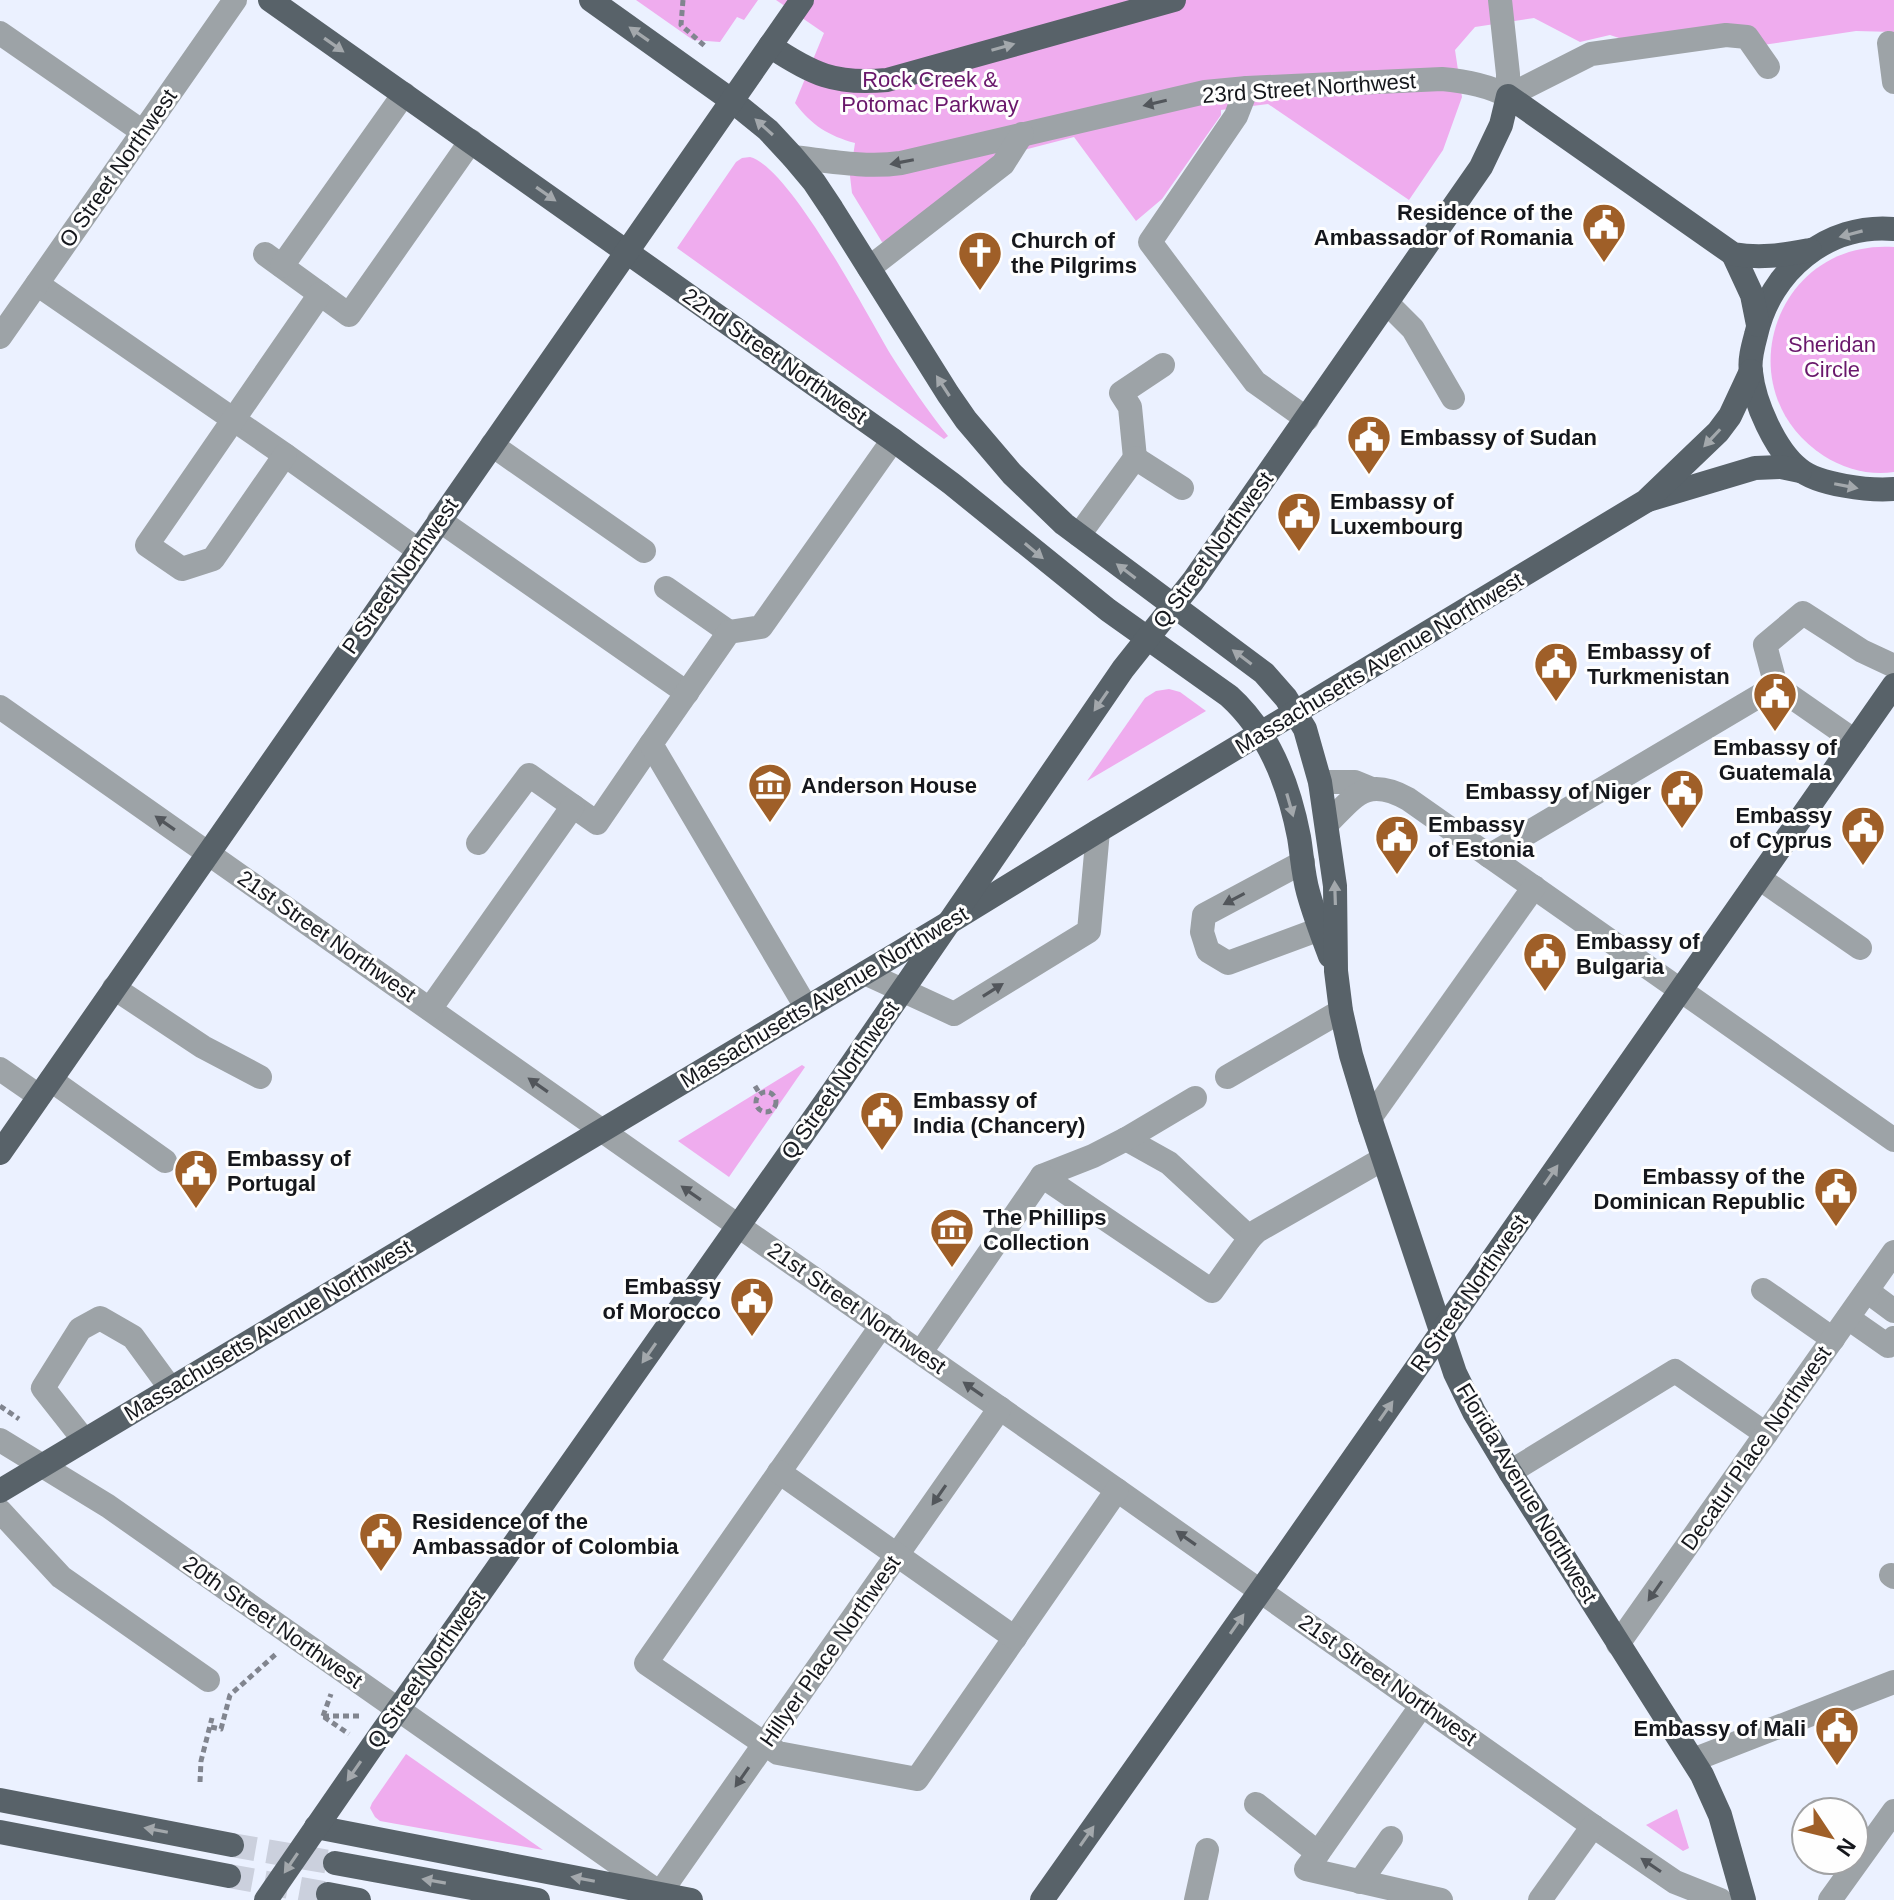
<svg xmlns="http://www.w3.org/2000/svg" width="1894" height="1900" font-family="Helvetica,sans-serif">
<rect width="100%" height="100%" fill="#ebf1ff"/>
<g fill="#efacee">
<polygon points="636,0 758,0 744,20 737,17 720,42 693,40"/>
<path d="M776,0H1894V32L1856,31L1763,45L1754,27L1637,44L1610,35L1580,42L1534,18L1475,27L1455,50L1462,97L1443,150L1409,200L1268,104L1221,110V115L1162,199L1136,221L1074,137L993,158L888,241L882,242L852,193L850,176L855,143C829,136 811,125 795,103L824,33Z"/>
<path d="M750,157C790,167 867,315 891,355C909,383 927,410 948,436L944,439L677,248L736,162L742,158Z"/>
<path d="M1894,247V472C1871,476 1844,469 1824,456C1724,391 1774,239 1894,247Z"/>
<polygon points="1169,689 1180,692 1206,711 1087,781 1145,698 1156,691"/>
<polygon points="802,1065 805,1067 729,1177 678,1141"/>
<polygon points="406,1754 543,1850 380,1821 375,1817 370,1808 372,1803"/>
<polygon points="1677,1809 1689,1848 1683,1851 1646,1825"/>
</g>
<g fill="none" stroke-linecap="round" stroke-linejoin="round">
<g stroke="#cbd0dd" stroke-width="24" stroke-dasharray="24 12" stroke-linecap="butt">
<polyline points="232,1845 335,1863"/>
<polyline points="229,1876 328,1894"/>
</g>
<g stroke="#81858f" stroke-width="5" stroke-dasharray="6 4" stroke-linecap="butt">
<polyline points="683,0 681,25 707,48"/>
<polyline points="755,1086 760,1094"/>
<circle cx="766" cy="1102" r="10"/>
<polyline points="0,1406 19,1419"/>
<polyline points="323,1716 362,1716"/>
<polyline points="323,1716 331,1694"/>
<polyline points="324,1717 349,1734"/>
<polyline points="211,1727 221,1729 230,1695 276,1654"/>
<polyline points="200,1782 201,1761 212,1718"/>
</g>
<g stroke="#9da3a7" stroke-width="24">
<polyline points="1500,0 1508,74 1508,96"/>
<polyline points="0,33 143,132"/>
<polyline points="1889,43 1894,82"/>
<polyline points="1247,88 1236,116 1150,242 1255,382 1307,419"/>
<polyline points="1508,96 1591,54 1726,35 1747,37 1768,67"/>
<path d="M793,157C829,161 865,168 901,163L1205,92L1247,88L1442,79C1466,81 1487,85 1508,96"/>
<polyline points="265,254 349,315 471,141"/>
<polyline points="282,266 404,94"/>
<polyline points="869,268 1003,164 1022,134"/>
<polyline points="37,284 285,455 418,550"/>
<polyline points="1387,303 1413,329 1453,398"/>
<polyline points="0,337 235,0"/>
<polyline points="492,445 644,551"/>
<polyline points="285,455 213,559 182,569 147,545 320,294"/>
<polyline points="1135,458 1130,407 1121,393 1163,365"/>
<polyline points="439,520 687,693"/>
<polyline points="1079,535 1135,458 1182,488"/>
<polyline points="666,588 729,632"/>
<polyline points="1776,686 1765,645 1803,613 1862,651 1894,666"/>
<polyline points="0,707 641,1158 1117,1490 1593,1826 1675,1882 1720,1900"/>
<polyline points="1320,782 1355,782 1372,789"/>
<path d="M1327,824C1355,796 1366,776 1408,799L1894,1140"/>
<polyline points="478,843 529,775 597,823 651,744"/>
<polyline points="1489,856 1776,686 1855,741"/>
<polyline points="1303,862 1204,915 1202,932 1208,951 1228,963 1320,929"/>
<polyline points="1759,878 1860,948"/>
<polyline points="865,973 954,1014 1089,931 1098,831"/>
<polyline points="114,988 203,1047 260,1077"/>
<polyline points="806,1007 651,744 729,632 761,627 893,440"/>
<polyline points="430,1009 573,806"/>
<polyline points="0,1069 39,1096"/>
<polyline points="1227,1077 1341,1011"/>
<polyline points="51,1080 165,1161"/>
<polyline points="1370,1118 1534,887"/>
<polyline points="1126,1139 1169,1163 1250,1238"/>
<polyline points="1042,1176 1093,1156 1126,1139 1195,1098"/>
<polyline points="1763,1290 1833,1339"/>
<polyline points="1867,1291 1894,1311"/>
<polyline points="1848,1318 1888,1346 1894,1338"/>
<polyline points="882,1325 646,1663 778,1753 917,1779 1117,1490"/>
<polyline points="921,1352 1042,1176 1212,1291 1250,1238 1257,1231 1383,1159"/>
<polyline points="0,1440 108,1506 660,1893 1000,1408"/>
<polyline points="84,1440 43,1388 80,1329 100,1318 133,1337 171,1389"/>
<polyline points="779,1472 1015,1638"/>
<polyline points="1510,1472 1675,1371 1766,1434"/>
<polyline points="0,1511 61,1577 208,1680"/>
<polyline points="1891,1575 1894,1577"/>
<polyline points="1618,1644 1894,1252"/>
<polyline points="1693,1760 1894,1682"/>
<polyline points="1256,1804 1318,1853 1422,1705"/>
<polyline points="1318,1853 1306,1869 1441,1900"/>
<polyline points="1360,1882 1391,1838"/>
<polyline points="1196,1900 1207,1850"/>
<polyline points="1540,1900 1593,1826"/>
<polyline points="1830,1900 1894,1811"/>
</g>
<g stroke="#586269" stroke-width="24">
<path d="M270,0L893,440L952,484L1108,610L1229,696C1269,732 1289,785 1299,837C1302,855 1303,874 1308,892C1314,914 1322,935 1330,956"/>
<polyline points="591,0 731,100 768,130 793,157 814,182 832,209 948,394 966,420 1012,474 1064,524 1264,673 1286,698 1305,729 1320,782 1335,886 1336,971 1341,1011 1351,1055 1370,1118 1455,1373 1474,1412 1510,1472 1702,1775 1720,1815 1744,1900"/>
<path d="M770,46C812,74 835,85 887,80L1174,0"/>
<path d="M1894,229C1827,223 1770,271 1756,335C1753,346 1749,360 1751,372C1754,402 1775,450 1799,469C1818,485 1870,491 1894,489"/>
<polyline points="1733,254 1752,295 1758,325"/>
<polyline points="1648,500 1755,468 1781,467 1800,471"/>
<polyline points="0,1153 802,0"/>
<polyline points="0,1491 945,925 1098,831 1646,501 1718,432 1730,416 1751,371"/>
<polyline points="0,1800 232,1845"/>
<polyline points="316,1827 691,1900"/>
<polyline points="0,1832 229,1876"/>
<polyline points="335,1863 538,1900"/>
<polyline points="328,1894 359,1900"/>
<path d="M266,1900L380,1735L834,1090L1123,669L1193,581L1481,167L1501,125L1508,96L1733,254C1761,259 1782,255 1810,250"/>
<polyline points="1042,1900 1276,1569 1894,685"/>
</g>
</g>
<defs><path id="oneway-solid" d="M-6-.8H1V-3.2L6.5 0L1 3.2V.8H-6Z" transform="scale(2)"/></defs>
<g fill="#a3a8ac">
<use href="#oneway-solid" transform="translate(639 34) rotate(-145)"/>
<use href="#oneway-solid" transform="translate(334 45) rotate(35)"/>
<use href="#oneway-solid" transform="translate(1003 47) rotate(-16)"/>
<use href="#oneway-solid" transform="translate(764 127) rotate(-138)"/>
<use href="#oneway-solid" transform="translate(546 194) rotate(35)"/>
<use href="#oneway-solid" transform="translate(1851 234) rotate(165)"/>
<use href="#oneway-solid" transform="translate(943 386) rotate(-123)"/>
<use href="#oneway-solid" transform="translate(1712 438) rotate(133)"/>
<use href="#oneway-solid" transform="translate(1846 486) rotate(11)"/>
<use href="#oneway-solid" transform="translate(1034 551) rotate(40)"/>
<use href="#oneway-solid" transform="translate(1126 571) rotate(-143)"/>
<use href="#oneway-solid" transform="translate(1242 657) rotate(-143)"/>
<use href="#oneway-solid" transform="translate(1101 701) rotate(125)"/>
<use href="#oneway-solid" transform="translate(1290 805) rotate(74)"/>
<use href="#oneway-solid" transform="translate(1335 893) rotate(-92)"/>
<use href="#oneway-solid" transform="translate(1551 1175) rotate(-55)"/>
<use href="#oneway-solid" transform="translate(649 1353) rotate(125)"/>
<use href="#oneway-solid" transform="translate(1386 1411) rotate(-55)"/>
<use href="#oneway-solid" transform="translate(1237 1624) rotate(-55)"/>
<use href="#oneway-solid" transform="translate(354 1771) rotate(125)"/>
<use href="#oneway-solid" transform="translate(156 1830) rotate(-169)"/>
<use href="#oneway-solid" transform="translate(1087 1836) rotate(-55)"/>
<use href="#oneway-solid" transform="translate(291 1863) rotate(124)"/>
<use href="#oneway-solid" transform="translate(583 1879) rotate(-169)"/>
<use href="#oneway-solid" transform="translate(434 1881) rotate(-170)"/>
</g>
<g fill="#52565b">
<use href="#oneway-solid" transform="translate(1155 103) rotate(167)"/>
<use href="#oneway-solid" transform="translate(902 162) rotate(169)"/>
<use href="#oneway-solid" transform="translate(165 823) rotate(-145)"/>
<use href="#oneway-solid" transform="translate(1234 899) rotate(152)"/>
<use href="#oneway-solid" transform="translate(993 990) rotate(-32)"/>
<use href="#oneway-solid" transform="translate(538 1085) rotate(-145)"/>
<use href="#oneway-solid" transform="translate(691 1193) rotate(-145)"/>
<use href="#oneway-solid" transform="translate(973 1389) rotate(-145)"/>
<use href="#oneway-solid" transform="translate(939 1495) rotate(125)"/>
<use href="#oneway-solid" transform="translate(1186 1538) rotate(-145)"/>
<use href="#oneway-solid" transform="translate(1655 1591) rotate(125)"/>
<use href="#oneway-solid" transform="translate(742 1777) rotate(125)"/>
<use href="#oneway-solid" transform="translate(1651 1865) rotate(-146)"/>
</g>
<defs>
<g id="civic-pin" transform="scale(2.3)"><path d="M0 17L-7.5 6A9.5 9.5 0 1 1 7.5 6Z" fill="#9f5f28" stroke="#fefefe"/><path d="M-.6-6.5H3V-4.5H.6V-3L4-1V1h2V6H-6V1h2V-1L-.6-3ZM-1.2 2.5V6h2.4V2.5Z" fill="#fff"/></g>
<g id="church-pin" transform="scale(2.3)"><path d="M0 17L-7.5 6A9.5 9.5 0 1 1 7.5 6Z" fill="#9f5f28" stroke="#fefefe"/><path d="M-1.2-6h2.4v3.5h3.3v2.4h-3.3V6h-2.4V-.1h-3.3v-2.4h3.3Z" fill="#fff"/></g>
<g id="museum-pin" transform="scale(2.3)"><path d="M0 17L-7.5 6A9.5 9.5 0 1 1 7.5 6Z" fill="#9f5f28" stroke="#fefefe"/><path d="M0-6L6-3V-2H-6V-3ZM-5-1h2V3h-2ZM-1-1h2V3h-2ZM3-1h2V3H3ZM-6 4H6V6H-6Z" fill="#fff"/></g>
</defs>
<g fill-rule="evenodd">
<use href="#civic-pin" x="1604" y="225"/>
<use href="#church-pin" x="980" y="253"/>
<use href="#civic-pin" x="1369" y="437"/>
<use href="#civic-pin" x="1299" y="514"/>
<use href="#civic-pin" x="1556" y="664"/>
<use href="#civic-pin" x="1775" y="694"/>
<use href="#museum-pin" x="770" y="785"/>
<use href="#civic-pin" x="1682" y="791"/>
<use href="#civic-pin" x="1863" y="828"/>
<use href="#civic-pin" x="1397" y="837"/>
<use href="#civic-pin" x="1545" y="954"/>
<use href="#civic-pin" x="882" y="1113"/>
<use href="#civic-pin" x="196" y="1171"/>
<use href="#civic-pin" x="1836" y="1189"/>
<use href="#museum-pin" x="952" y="1230"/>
<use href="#civic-pin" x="752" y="1299"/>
<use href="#civic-pin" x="381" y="1534"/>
<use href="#civic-pin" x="1837" y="1728"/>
</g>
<g text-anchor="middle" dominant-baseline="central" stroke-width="6" stroke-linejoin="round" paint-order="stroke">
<g font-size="22" fill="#69176b" stroke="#fefefe">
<text x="930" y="79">Rock Creek &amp;<tspan x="930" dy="25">Potomac Parkway</tspan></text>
<text x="1832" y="344">Sheridan<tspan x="1832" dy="25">Circle</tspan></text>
</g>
<g font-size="22" fill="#15171c" stroke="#fefefe">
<text transform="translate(1309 88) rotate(-4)">23rd Street Northwest</text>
<text transform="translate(118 168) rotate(-55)">O Street Northwest</text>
<text transform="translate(775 356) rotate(35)">22nd Street Northwest</text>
<text transform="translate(1213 550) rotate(-54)">Q Street Northwest</text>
<text transform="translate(400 576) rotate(-55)">P Street Northwest</text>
<text transform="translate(1379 663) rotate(-31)">Massachusetts Avenue Northwest</text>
<text transform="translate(327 936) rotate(35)">21st Street Northwest</text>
<text transform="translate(824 997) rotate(-31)">Massachusetts Avenue Northwest</text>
<text transform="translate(840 1080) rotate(-55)">Q Street Northwest</text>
<text transform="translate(1469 1293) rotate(-55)">R Street Northwest</text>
<text transform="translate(857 1308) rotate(35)">21st Street Northwest</text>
<text transform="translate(268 1330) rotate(-31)">Massachusetts Avenue Northwest</text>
<text transform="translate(1756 1448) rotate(-55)">Decatur Place Northwest</text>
<text transform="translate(1527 1493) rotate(59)">Florida Avenue Northwest</text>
<text transform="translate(273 1622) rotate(35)">20th Street Northwest</text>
<text transform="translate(830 1651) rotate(-55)">Hillyer Place Northwest</text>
<text transform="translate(426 1669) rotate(-55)">Q Street Northwest</text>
<text transform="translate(1388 1680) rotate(35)">21st Street Northwest</text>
</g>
<g font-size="22" font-weight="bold" fill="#15171c" stroke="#fefefe" text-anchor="start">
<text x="1573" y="212" text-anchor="end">Residence of the<tspan x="1573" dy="25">Ambassador of Romania</tspan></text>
<text x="1011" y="240">Church of<tspan x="1011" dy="25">the Pilgrims</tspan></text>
<text x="1400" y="437">Embassy of Sudan</text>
<text x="1330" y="501">Embassy of<tspan x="1330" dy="25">Luxembourg</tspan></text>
<text x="1587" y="651">Embassy of<tspan x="1587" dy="25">Turkmenistan</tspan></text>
<text x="1775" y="747" text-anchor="middle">Embassy of<tspan x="1775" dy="25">Guatemala</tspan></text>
<text x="801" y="785">Anderson House</text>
<text x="1651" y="791" text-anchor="end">Embassy of Niger</text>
<text x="1832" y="815" text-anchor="end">Embassy<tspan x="1832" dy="25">of Cyprus</tspan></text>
<text x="1428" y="824">Embassy<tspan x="1428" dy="25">of Estonia</tspan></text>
<text x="1576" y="941">Embassy of<tspan x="1576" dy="25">Bulgaria</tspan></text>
<text x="913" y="1100">Embassy of<tspan x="913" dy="25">India (Chancery)</tspan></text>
<text x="227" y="1158">Embassy of<tspan x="227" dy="25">Portugal</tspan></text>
<text x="1805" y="1176" text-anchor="end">Embassy of the<tspan x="1805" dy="25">Dominican Republic</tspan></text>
<text x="983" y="1217">The Phillips<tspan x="983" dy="25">Collection</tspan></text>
<text x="721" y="1286" text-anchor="end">Embassy<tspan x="721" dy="25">of Morocco</tspan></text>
<text x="412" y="1521">Residence of the<tspan x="412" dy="25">Ambassador of Colombia</tspan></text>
<text x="1806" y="1728" text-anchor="end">Embassy of Mali</text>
</g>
</g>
<g transform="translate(1830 1836) rotate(125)"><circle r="38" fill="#fefefe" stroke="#a1a2a4" stroke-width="2"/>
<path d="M0-6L14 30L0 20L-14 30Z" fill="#9f5f28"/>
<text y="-12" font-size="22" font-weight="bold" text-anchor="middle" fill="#15171c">N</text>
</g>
</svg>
